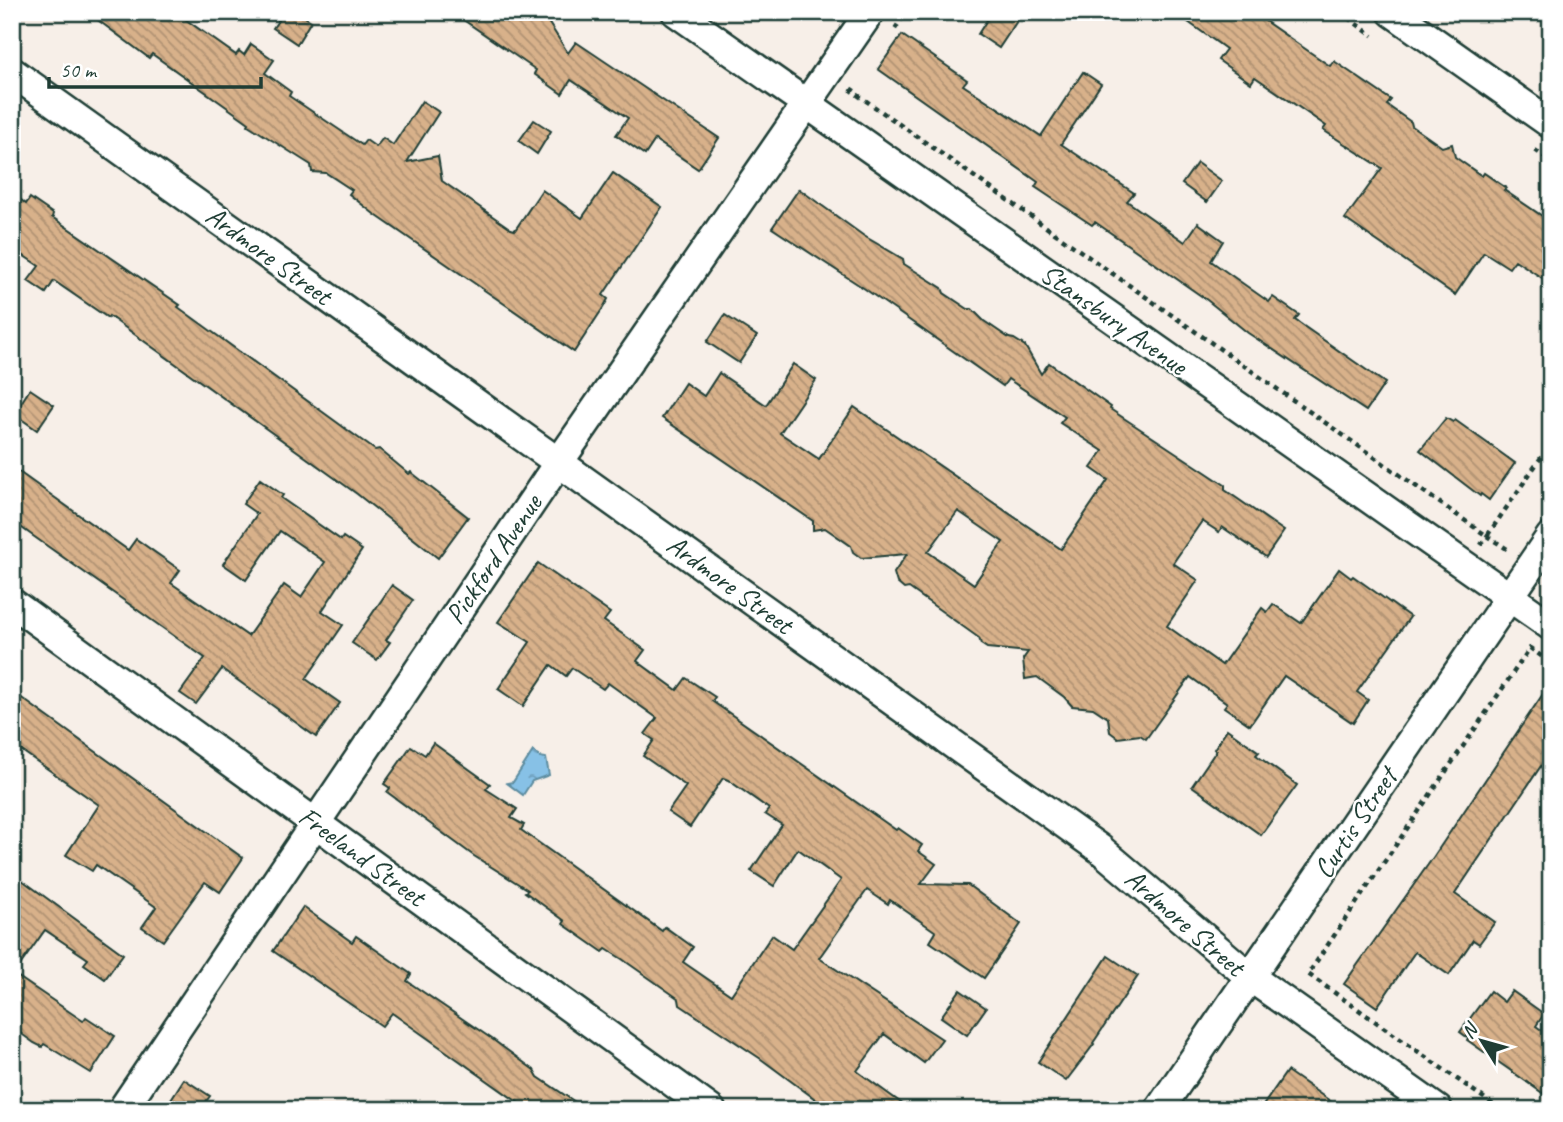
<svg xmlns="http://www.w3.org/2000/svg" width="1563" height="1122" font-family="Caveat,sans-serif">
<defs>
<pattern id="water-ripples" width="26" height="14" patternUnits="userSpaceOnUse" patternTransform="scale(1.75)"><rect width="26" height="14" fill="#87c1e6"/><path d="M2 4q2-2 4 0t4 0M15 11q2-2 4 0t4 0" fill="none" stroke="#6e9ebb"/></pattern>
<pattern id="building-back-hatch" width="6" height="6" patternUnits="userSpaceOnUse" patternTransform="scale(1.75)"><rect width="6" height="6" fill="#d8b18a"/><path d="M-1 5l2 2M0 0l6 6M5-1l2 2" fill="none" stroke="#af9172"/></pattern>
</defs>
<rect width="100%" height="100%" fill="#f7efe8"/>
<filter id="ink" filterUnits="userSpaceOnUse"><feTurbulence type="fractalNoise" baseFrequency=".0143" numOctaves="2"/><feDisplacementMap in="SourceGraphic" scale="14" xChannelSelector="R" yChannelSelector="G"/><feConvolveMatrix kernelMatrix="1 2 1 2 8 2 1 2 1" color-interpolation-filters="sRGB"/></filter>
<g filter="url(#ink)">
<polygon fill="url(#water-ripples)" stroke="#5d8c9f" stroke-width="2" points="533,751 540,757 546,758 549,775 532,781 523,795 507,783 513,782"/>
<g fill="url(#building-back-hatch)" stroke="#1f3d34" stroke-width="2" fill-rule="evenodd">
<polygon points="87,12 175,12 236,55 239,51 244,55 251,44 274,60 265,73 291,92 289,96 362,145 366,140 376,147 383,138 393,145 422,101 439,112 407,162 438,156 442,181 511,229 515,230 542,190 582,218 613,173 662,207 603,295 608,299 603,308 574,352 374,214 349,194 352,190 326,173 312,172 311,165 248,125 249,123 152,54 149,58"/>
<polygon points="284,12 297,12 311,21 297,44 273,28"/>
<polygon points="452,12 543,14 568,53 576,42 719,138 698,169 655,140 645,155 616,135 628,118 571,80 562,94 534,74 536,70"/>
<polygon points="992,12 1023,12 999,48 978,34"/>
<polygon points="1174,12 1252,12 1330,66 1334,61 1391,100 1387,105 1411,122 1412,126 1442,147 1452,144 1455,157 1482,176 1484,173 1506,188 1504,190 1548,220 1545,224 1551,228 1551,284 1515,260 1509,268 1484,252 1455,295 1345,219 1382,168 1323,130 1326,126 1255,77 1251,83 1218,60 1226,49"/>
<polygon points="902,35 967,80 963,85 1041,136 1083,72 1101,84 1061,144 1134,193 1127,201 1185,242 1198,223 1223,241 1211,261 1269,302 1273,297 1299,315 1295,320 1385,383 1366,411 1248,333 1207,300 1095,222 1092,225 1035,187 1038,182 878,69"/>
<polygon points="534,120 551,131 537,154 519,141"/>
<polygon points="1197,163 1222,181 1207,202 1182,184"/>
<path d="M799,189L864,236L903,259L904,264L942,288L944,293L968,309H972L984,321L1009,338L1014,339L1025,346L1041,374L1049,363L1111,407L1110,409L1225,485V490L1284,531L1266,557L1222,527L1219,532L1202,521L1173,563L1198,580L1167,626L1222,665L1262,608L1267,612L1273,604L1301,623L1339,569L1351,578L1353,576L1410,617L1357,692L1368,700L1353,723L1284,676L1250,725L1224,707L1227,703L1190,677L1146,739L1140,735L1118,738L1110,732L1108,718L1093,708L1072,706L1064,697L1037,677L1025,679L1023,659L1028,652L987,648L981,644L979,638L909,588L904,589L897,583L894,573L907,554L861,558L853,552L851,546L825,528L813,530V521L662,418L685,383L704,396L719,373L766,405L793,364L816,380L780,433L819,459L854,407L1061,549L1108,480L1091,468L1103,451L1060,423L1065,417L1008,379L1003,386L865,289L772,228ZM958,511L1003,542L974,584L928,552Z"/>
<polygon points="30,198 53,214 52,217 180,305 178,307 375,450 379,449 409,474 411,472 468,517 438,558 357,494 109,316 108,318 54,281 46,293 28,281 39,266 12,248 12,212 21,200 26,204"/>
<polygon points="725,315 757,336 739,363 707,342"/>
<polygon points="30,389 54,405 37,430 14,414"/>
<polygon points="1446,418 1453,422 1455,420 1515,463 1489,500 1481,494 1480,496 1420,450"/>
<polygon points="12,467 128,550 136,539 180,570 171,583 248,636 284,585 301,597 325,562 280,531 246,580 223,564 257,514 243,504 260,479 283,495 281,498 341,540 343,537 362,550 322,611 343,625 306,679 340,703 316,737 222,669 196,704 180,693 205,658 12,521"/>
<polygon points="538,563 610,613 604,621 645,650 637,661 677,690 686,678 715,697 712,701 896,830 898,828 922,845 918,851 936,864 921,884 968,885 1021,924 984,978 930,942 936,932 890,900 888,904 867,890 819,958 942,1039 924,1063 884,1034 857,1071 911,1110 830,1110 761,1059 680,1005 679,999 622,959 606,949 603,952 563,924 565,921 525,892 528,890 474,856 387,792 390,788 384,784 411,746 425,755 433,743 490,784 486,789 517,809 511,818 524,825 521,830 662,931 665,927 693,947 683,962 731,995 772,935 792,949 841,880 798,849 774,886 751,871 782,825 765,814 769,809 728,780 723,778 690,827 668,812 686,786 643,756 654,740 645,734 657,718 608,683 603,689 572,668 566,676 551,665 523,706 498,689 530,642 498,622"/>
<polygon points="392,585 413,600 386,640 390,642 377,660 352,643"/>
<polygon points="1551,682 1551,751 1455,894 1495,922 1479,944 1473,940 1449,975 1415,952 1377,1007 1344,984 1432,859"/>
<polygon points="12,691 243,858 220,892 205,882 163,941 142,927 156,907 96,865 92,871 66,855 99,805 12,744"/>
<polygon points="1227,729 1259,752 1256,755 1297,785 1261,835 1192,786 1216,751 1214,749"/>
<polygon points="22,880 123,954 105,979 84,964 88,959 45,930 14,974 83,1021 86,1017 115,1036 91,1073 44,1044 42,1047 34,1043 12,1027 12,895"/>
<polygon points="303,907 352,942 356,936 411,974 407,981 492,1039 534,1070 538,1077 587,1110 529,1110 392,1013 382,1026 273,951"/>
<polygon points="1108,956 1138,976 1093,1043 1094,1044 1066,1081 1038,1062"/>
<polygon points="960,990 986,1008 967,1035 941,1017"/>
<polygon points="1490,991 1504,1002 1512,991 1544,1014 1536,1026 1551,1037 1551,1099 1467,1040 1468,1038 1460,1032"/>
<polygon points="1287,1071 1343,1110 1260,1110"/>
<polygon points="184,1079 210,1096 200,1110 164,1110"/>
</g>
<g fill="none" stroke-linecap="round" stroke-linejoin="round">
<g stroke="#1f3d34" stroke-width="33">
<g id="minor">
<polyline points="676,12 1551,626"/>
<polyline points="1392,12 1551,124"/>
<polyline points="12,72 1100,849 1250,977 1438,1110"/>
<polyline points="12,603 711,1110"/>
<polyline points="122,1110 559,462 870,12"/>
<polyline points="1159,1110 1551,536"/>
</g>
</g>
<g stroke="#1f3d34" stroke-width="4.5" stroke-dasharray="5 5" stroke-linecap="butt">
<polyline points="1340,12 1373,36"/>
<polyline points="895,29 906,12"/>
<polyline points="854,88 852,91 1487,536 1551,443"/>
<polyline points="1535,150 1551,161"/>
<polyline points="1481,545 1487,536 1507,549"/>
<polyline points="1501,1110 1308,974 1530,648 1551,663"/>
</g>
<use href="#minor" stroke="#fff" stroke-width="28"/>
</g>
</g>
<g text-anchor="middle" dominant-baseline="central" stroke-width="5" stroke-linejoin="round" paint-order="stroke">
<g font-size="28" fill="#1f3d34" stroke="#fff">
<text transform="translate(269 255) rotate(36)">Ardmore Street</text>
<text transform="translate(1114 319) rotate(35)">Stansbury Avenue</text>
<text transform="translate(493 559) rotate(-56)">Pickford Avenue</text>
<text transform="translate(730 584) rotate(36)">Ardmore Street</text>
<text transform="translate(1355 823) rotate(-56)">Curtis Street</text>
<text transform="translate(362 856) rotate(36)">Freeland Street</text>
<text transform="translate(1185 922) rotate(41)">Ardmore Street</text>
</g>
</g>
<rect width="1563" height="1122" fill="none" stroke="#fff" stroke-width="42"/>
<rect x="21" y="21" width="1521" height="1080" fill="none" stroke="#1f3d34" stroke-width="2.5" filter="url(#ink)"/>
<g transform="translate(1482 1041) rotate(307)" stroke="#ffffff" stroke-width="5" paint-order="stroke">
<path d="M0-5L12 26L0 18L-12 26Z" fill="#1f3d34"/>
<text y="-10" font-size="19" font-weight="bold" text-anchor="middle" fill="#1f3d34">N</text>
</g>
<path d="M49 77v10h212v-10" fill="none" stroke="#1f3d34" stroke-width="3.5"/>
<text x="60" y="77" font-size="21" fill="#1f3d34" stroke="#ffffff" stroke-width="5" paint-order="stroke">50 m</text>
</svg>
